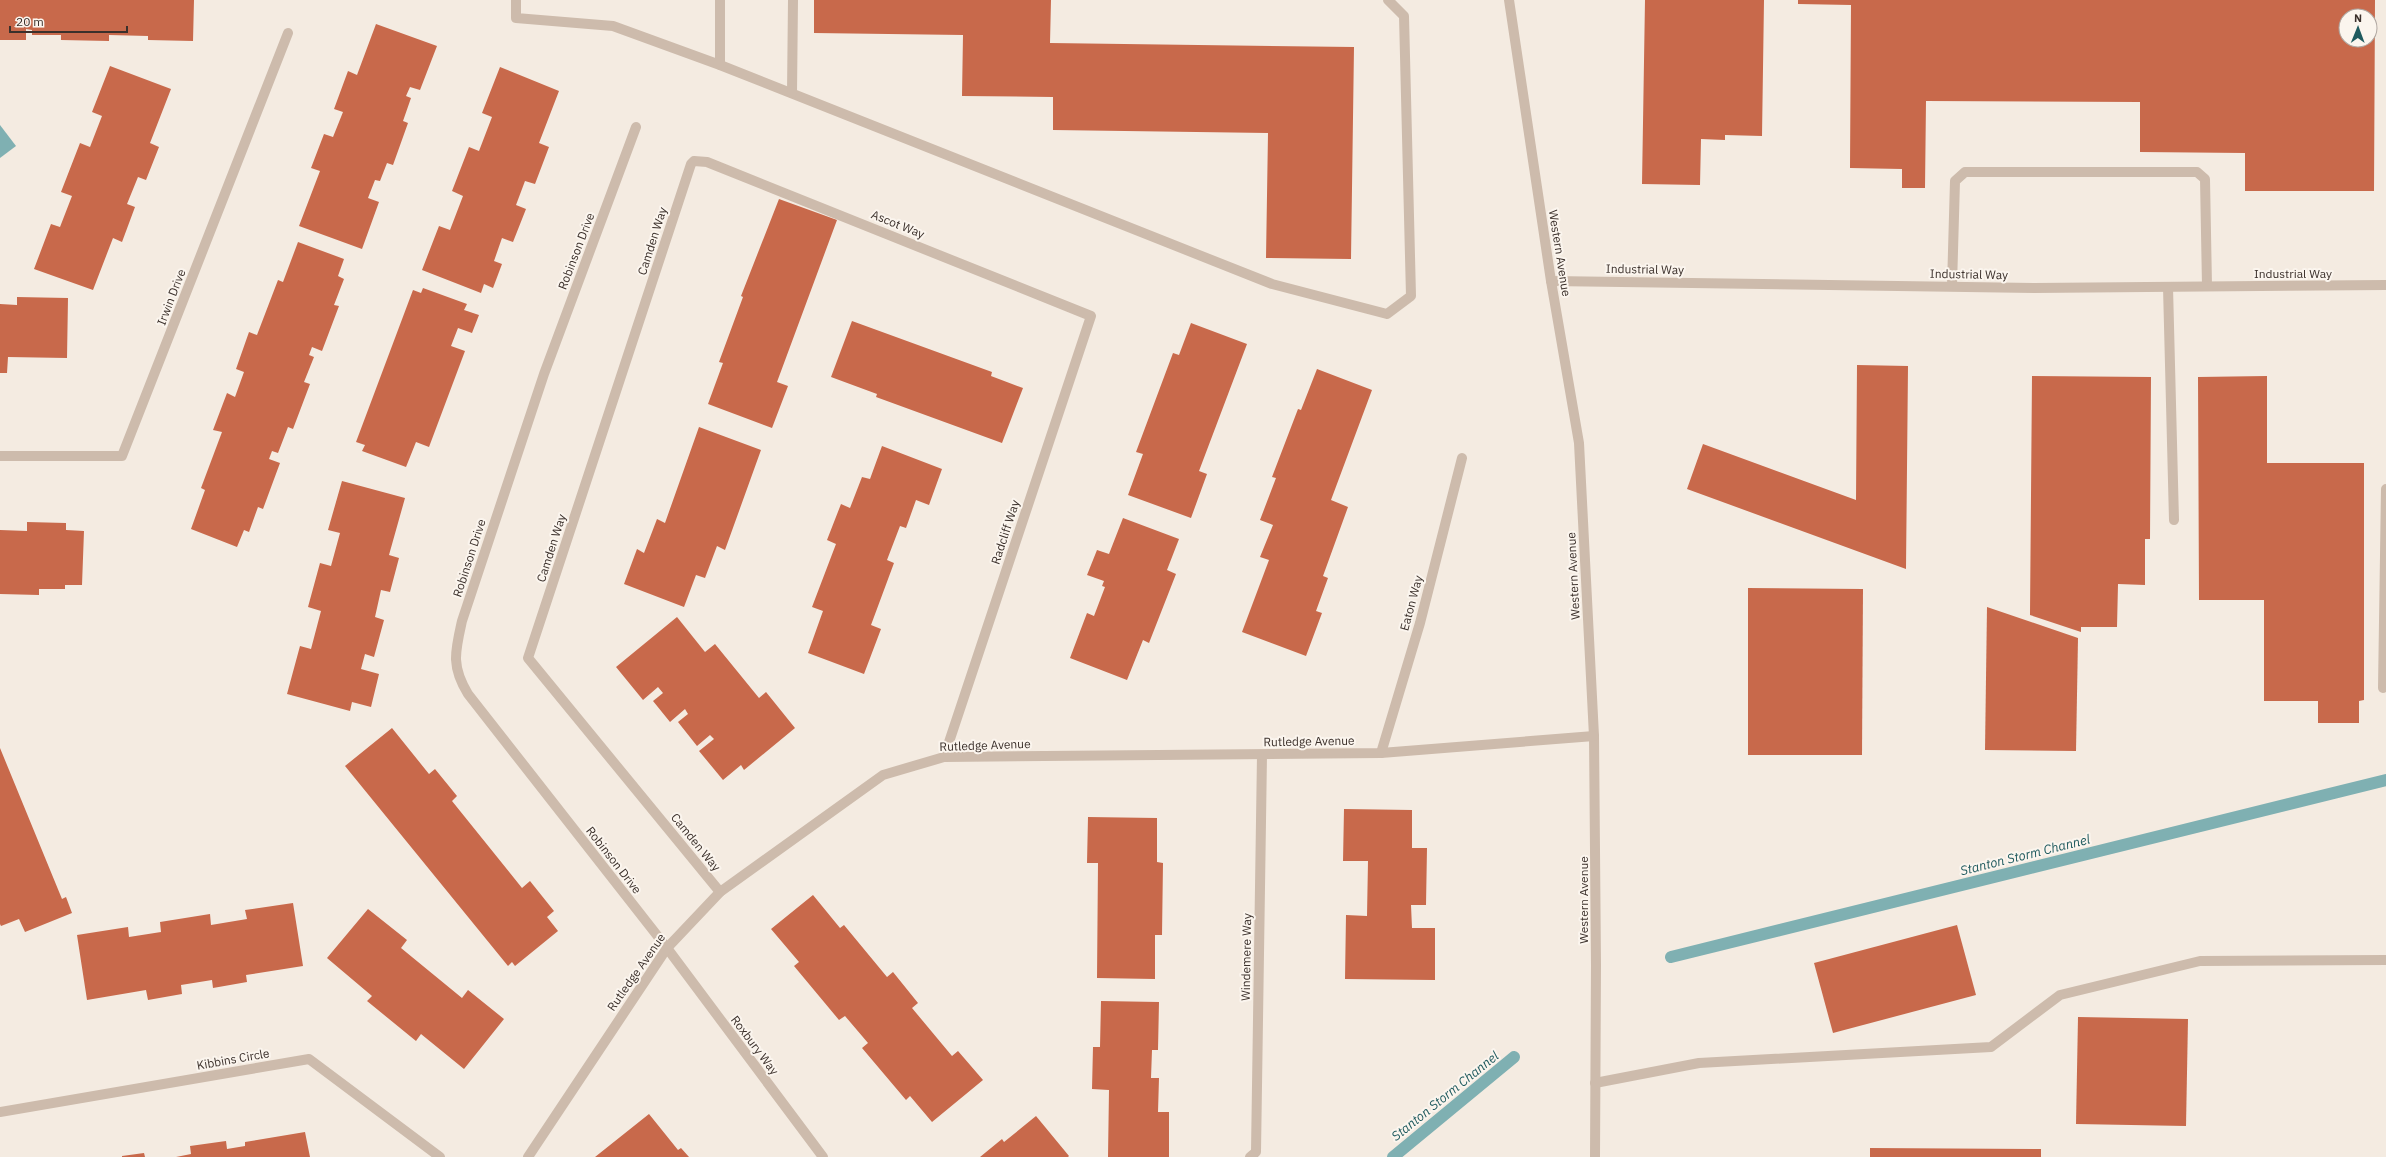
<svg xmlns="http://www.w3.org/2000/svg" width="2386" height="1157" font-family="'IBM Plex Sans',sans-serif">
<rect width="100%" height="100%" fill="#f4ebe1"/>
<polygon fill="#7fb0b2" points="0,125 16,146 0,158"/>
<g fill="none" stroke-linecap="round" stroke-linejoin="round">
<g stroke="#7fb0b2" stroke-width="12">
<polyline points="1671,957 2386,780"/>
<polyline points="1393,1157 1514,1057"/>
</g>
</g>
<g fill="#c8694b" fill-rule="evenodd">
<polygon points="0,0 194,0 193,41 148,40 148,36 109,35 109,41 61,40 61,35 32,35 32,30 26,29 26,40 0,40"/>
<polygon points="814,0 1051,0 1050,43 1354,47 1351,259 1266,258 1268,133 1053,130 1053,97 962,96 963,35 814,33"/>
<polygon points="1645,0 1764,0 1762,136 1725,135 1725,140 1701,139 1700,185 1642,184"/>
<path d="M1798,0H2375L2374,191H2245V153L2140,152V102L1926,101L1925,188H1902V169L1850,168L1851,5L1798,4ZM2346,16H2370V40H2346Z"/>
<polygon points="376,24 437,46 420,90 410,87 406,96 411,98 403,121 408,123 393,165 387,163 380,181 375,180 368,198 379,202 362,249 299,226 320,171 311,168 324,134 333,137 343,112 334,109 348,71 357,75"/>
<polygon points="110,66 171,89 150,143 159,147 146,180 138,177 127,204 135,207 122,242 113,238 93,290 34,269 51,224 60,227 72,196 61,192 80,143 90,147 102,116 92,112"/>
<polygon points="500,67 559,91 539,143 549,147 535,184 525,181 516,205 526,209 513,242 502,238 494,261 502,264 493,288 484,284 481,293 422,270 439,226 450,230 463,196 452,191 469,147 479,151 492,117 482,113"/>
<polygon points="779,199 837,220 777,382 788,386 772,428 708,404 723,363 719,362 743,297 741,296"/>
<polygon points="298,242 344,259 338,276 344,279 334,305 339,306 322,351 312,347 309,355 314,357 304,382 310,384 293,429 288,427 278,453 272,451 269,459 280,463 263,509 258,507 249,532 244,530 237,547 191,529 205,490 201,488 222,432 213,430 227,393 235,397 244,372 236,369 249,332 257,335 278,280 283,282"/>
<polygon points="423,288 467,304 464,310 479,315 472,333 458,328 451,346 465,351 429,447 416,442 406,467 362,451 365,445 356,442 413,290 421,293"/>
<polygon points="17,297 68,298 67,358 8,357 7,373 0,373 0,304 17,305"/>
<polygon points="852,321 992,372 991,376 1023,388 1002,443 876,397 877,394 831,377"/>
<polygon points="1191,323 1247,344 1199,471 1207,474 1191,518 1128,495 1143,454 1136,452 1173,353 1179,355"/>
<polygon points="1857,365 1908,366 1906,569 1687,489 1703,444 1856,500"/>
<polygon points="1317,369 1372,390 1331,500 1348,507 1323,576 1328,578 1316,611 1322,613 1306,656 1242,632 1269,560 1260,557 1273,525 1260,520 1276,478 1272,477 1298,409 1301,410"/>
<polygon points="2032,376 2151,377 2150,539 2145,539 2145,585 2118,584 2117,627 2081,627 2081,632 2030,615"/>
<polygon points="2267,376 2267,463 2364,463 2364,700 2359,701 2359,723 2318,723 2318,701 2264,701 2264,600 2199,600 2198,377"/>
<polygon points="699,427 761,450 725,550 717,546 705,578 696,575 684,607 624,584 637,549 644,553 657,519 665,523"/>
<polygon points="882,446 942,469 929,505 916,500 906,528 900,526 887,560 894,563 871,625 881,629 864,674 808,653 823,611 812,607 836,544 827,540 841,504 850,508 862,477 870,479"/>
<polygon points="342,481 405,498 389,555 399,558 390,592 381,590 375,617 384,620 374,657 365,654 361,669 379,674 371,707 352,702 350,711 287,694 300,646 311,649 321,611 308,607 320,563 331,566 340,533 328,530"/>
<polygon points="1123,518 1179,539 1167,570 1176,574 1149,643 1143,640 1127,680 1070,658 1087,613 1094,616 1105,587 1102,586 1104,581 1087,575 1097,550 1109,554"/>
<polygon points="27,522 66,523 66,530 84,531 82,585 65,585 65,589 39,589 39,595 0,594 0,530 27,531"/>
<polygon points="1748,588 1863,589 1862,755 1748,755"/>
<polygon points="1987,607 2078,638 2076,751 1985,750"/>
<polygon points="677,617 705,652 715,644 759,698 766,692 795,728 744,770 741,765 723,780 699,751 714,739 710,735 697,746 678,722 688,714 685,709 670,722 653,701 663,693 658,687 643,700 616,667"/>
<polygon points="392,728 429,774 435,769 457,796 452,801 522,888 530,881 554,911 547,917 558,931 515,966 512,962 508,966 345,766"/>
<polygon points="0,748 62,899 66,897 72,913 25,932 19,919 1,926 0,924"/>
<polygon points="1344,809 1412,810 1412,848 1427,848 1426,905 1411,905 1412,928 1435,928 1435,980 1345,979 1346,915 1367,916 1368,861 1343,861"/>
<polygon points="1088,817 1157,818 1157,862 1163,863 1162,935 1155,935 1155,979 1097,978 1098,863 1087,863"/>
<polygon points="813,895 840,928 844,925 887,977 893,972 918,1003 912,1008 952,1056 958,1051 983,1080 932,1122 910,1096 906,1100 862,1048 868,1043 845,1016 839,1020 794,966 799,962 771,929"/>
<polygon points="293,903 303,966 246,975 247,982 213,988 212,980 181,985 182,994 148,1000 146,990 87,1000 77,935 128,927 129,937 161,932 160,922 210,914 211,925 247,919 245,910"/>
<polygon points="368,909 407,940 401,948 462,998 468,990 504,1019 464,1069 421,1034 416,1041 367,1001 372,996 327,958"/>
<polygon points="1957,925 1976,995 1833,1033 1814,963"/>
<polygon points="1101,1001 1159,1002 1158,1050 1152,1050 1151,1078 1159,1078 1158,1112 1169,1112 1169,1157 1108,1157 1109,1090 1092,1089 1093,1047 1100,1047"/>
<polygon points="2078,1017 2188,1019 2186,1126 2076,1124"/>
<polygon points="649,1114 678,1150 681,1148 689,1157 595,1157"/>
<polygon points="1036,1116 1069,1156 1068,1157 980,1157 1002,1139 1004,1142"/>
<polygon points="305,1132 310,1157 176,1157 191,1154 190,1146 226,1141 227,1149 245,1146 245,1142"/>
<polygon points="1870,1148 2041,1149 2041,1157 1870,1157"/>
<polygon points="144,1153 145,1157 122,1157 122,1156"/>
</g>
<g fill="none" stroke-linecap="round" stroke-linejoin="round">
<g stroke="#cdbbac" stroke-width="10">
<polyline points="516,0 516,18 613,26 720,65 1272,284 1387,314 1411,296 1404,16 1388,0"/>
<polyline points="720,65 720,0"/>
<polyline points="792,93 793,0"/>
<polyline points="1952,286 1955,181 1965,172 2197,172 2205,179 2207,286"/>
<polyline points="2168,287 2174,520"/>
<polyline points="2383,688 2386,489"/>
<polyline points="1595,1083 1699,1063 1991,1047 2060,995 2200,961 2386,960"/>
</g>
<g stroke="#cdbbac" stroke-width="10">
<path d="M636,127L544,374L462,621C455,652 451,666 468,694L667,948L823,1157"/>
<polyline points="1551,281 2034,288 2386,285"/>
<polyline points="0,456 122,456 288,33"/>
<polyline points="1381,753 1420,623 1462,458"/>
<polyline points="720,892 528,658 691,164 694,161 707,162 1091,316 944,757"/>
<polyline points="0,1112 309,1059 440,1157"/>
<polyline points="1250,1157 1256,1152 1262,755"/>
</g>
<g stroke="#cdbbac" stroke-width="10">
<polyline points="1509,0 1551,281 1579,443 1594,736 1596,965 1595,1157"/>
<polyline points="528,1157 667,948 720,892 883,775 944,757 1381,753 1594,736"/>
</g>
</g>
<g text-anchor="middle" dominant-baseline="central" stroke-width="4" stroke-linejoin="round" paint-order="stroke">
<g font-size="12" fill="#3b302b" stroke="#fbf5ee">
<text transform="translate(898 224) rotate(22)">Ascot Way</text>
<text transform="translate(652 241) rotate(-72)">Camden Way</text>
<text transform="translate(576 251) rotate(-69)">Robinson Drive</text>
<text transform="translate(1560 253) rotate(81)">Western Avenue</text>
<text transform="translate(1645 269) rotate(1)">Industrial Way</text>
<text x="2293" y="273">Industrial Way</text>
<text transform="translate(1969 274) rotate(1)">Industrial Way</text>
<text transform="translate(171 297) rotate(-69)">Irwin Drive</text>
<text transform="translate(1005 532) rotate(-72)">Radcliff Way</text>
<text transform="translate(551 548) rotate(-72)">Camden Way</text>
<text transform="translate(469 558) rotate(-72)">Robinson Drive</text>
<text transform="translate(1573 576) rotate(-93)">Western Avenue</text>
<text transform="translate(1411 603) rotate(-75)">Eaton Way</text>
<text transform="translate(1309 741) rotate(-1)">Rutledge Avenue</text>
<text transform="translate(985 745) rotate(-2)">Rutledge Avenue</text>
<text transform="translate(696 842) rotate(51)">Camden Way</text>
<text transform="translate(614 860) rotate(52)">Robinson Drive</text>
<text transform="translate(1583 900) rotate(-90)">Western Avenue</text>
<text transform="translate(1246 957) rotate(-89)">Windemere Way</text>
<text transform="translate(636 972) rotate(-55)">Rutledge Avenue</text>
<text transform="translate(755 1045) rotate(53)">Roxbury Way</text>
<text transform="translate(233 1059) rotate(-10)">Kibbins Circle</text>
</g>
<g font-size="13" font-style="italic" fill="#1f5a5e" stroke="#fbf5ee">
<text transform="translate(2025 855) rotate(-14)">Stanton Storm Channel</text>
<text transform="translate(1445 1096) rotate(-39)">Stanton Storm Channel</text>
</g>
</g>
<g transform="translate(2358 28) rotate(1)"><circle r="19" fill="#fbf5ee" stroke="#aea6a0"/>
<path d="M0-3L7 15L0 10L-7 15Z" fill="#1f5a5e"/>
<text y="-6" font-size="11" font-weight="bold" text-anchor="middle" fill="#3b302b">N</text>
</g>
<path d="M10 26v6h117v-6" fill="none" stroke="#3b302b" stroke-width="2"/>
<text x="16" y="26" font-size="12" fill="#3b302b" stroke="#fbf5ee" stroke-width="3" paint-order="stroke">20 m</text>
</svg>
